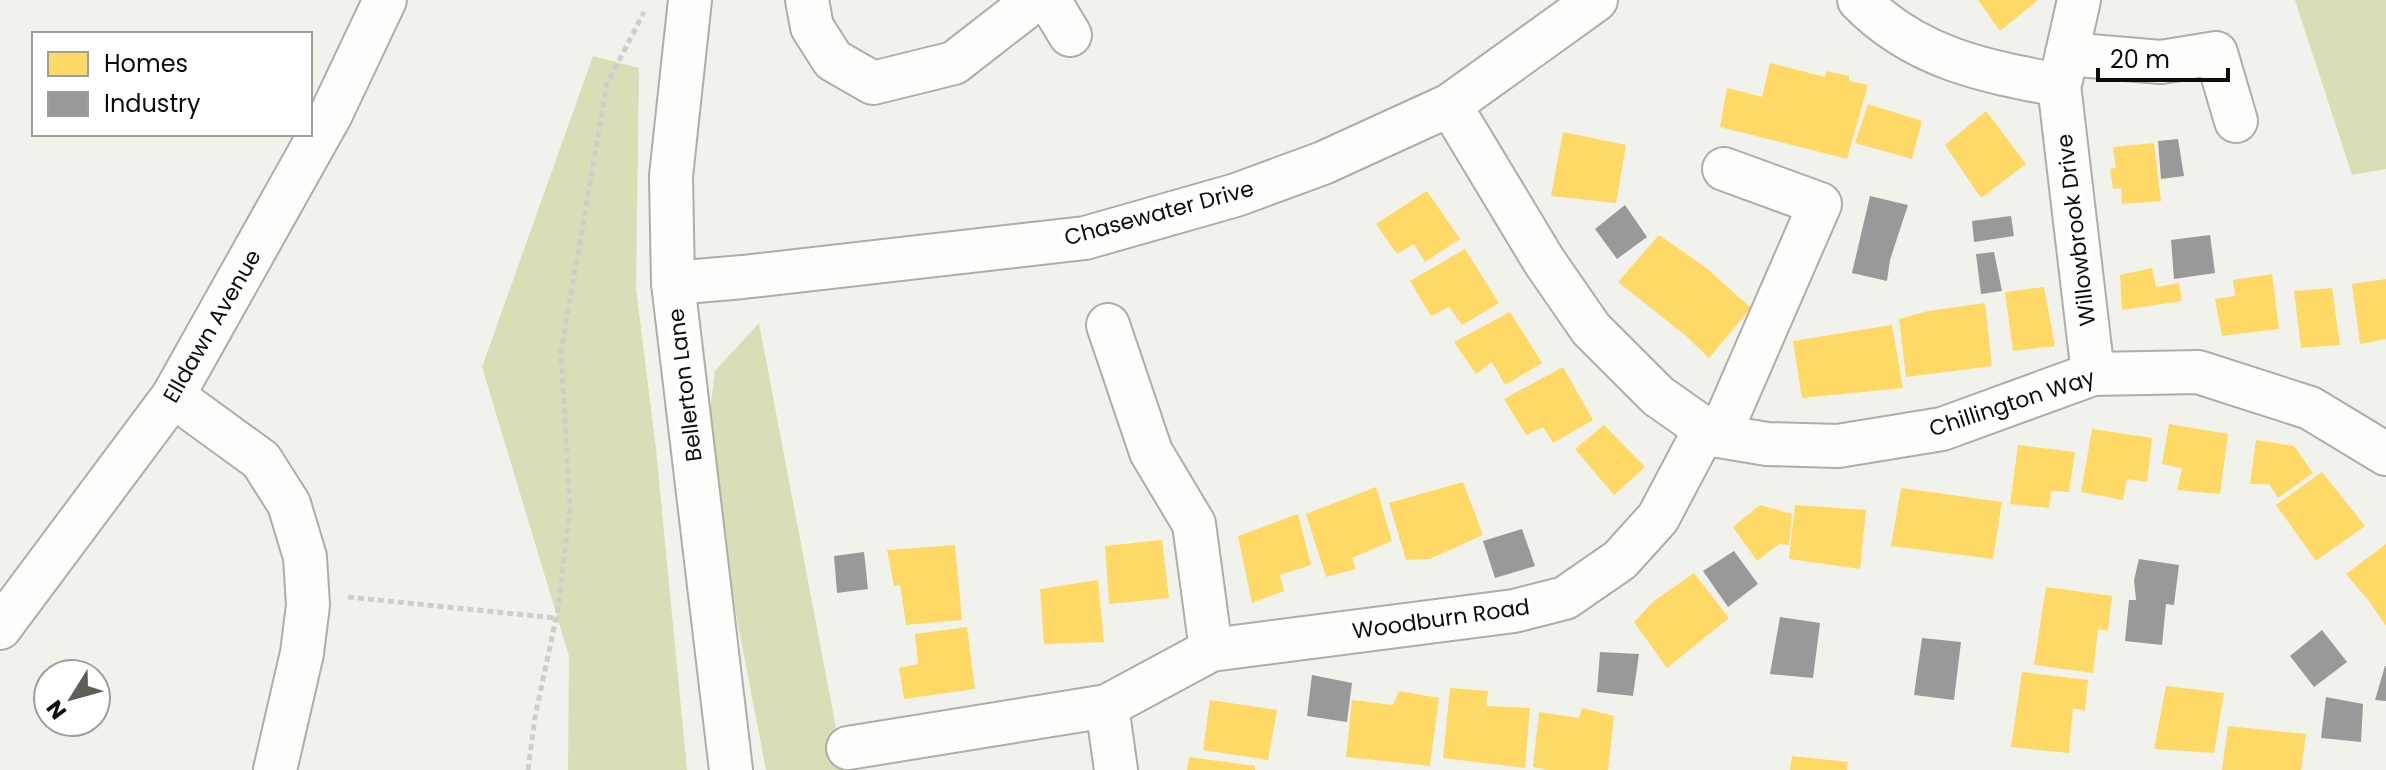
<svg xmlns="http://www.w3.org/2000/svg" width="2386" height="770" font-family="Poppins,sans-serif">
<rect width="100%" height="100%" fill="#f2f2ec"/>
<g fill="#dbddb6">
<polygon points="2295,0 2386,0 2386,169 2352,175"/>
<polygon points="593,56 639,68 636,288 656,449 687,770 568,770 569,656 482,367"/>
<polygon points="759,323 844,770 766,770 729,578 709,419 715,371"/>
</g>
<g fill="#ffd966">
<polygon points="1978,0 2038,0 2000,31"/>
<polygon points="1770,63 1825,77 1826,71 1849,76 1849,81 1868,85 1847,159 1720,127 1727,88 1762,97"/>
<polygon points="1868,104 1922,121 1912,159 1855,143"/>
<polygon points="1986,111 2026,164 1981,198 1945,145"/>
<polygon points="1563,132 1626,145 1616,203 1551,196"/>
<polygon points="2154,143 2161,201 2122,204 2121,188 2113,189 2110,169 2116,168 2113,147"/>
<polygon points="1427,191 1460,239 1425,262 1414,244 1397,254 1376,224"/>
<polygon points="1659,235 1705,267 1751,308 1709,358 1685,335 1618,282"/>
<polygon points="1465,249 1499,303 1462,325 1449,307 1431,316 1410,281"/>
<polygon points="2152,268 2156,287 2179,283 2182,301 2122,310 2120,275"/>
<polygon points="2272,274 2279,329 2222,336 2215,299 2235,296 2233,280"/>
<polygon points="2386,279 2386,339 2360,344 2352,284"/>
<polygon points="2044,287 2055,346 2013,351 2005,292"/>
<polygon points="2332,288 2340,345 2301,348 2294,291"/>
<polygon points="1985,303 1992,366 1906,377 1899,319 1928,311"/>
<polygon points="1510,312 1542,363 1505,385 1492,362 1476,374 1454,342"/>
<polygon points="1892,325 1903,388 1802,398 1793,341"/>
<polygon points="1563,367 1593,420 1553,443 1543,427 1526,435 1504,399"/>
<polygon points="2169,424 2228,434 2220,494 2177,490 2182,468 2162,464"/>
<polygon points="1604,425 1645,467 1614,495 1575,449"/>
<polygon points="2092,429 2152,438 2147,482 2127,479 2123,500 2081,492"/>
<polygon points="2256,440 2294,446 2313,473 2278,498 2269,484 2250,484"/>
<polygon points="2018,445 2075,452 2069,492 2051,491 2049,508 2010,504"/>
<polygon points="2322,472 2365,526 2316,561 2276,505"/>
<polygon points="1463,482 1483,535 1430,559 1406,560 1389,503"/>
<polygon points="1376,487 1392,541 1352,558 1356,569 1326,577 1306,514"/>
<polygon points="1901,488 2002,502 1993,559 1891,546"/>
<polygon points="1760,505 1792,514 1789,545 1779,544 1757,561 1733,527"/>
<polygon points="1795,505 1866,510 1860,569 1789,559"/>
<polygon points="1298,514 1311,565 1280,575 1284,591 1252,603 1238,536"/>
<polygon points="1162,540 1169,598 1109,604 1105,546"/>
<polygon points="2386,544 2386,626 2369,601 2346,574"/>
<polygon points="955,545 962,620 906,625 900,585 894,586 887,550"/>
<polygon points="1694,573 1729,618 1667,668 1634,622 1654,601"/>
<polygon points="1098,580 1104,642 1044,644 1040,589"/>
<polygon points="2046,587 2112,596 2108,631 2098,629 2093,673 2034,665"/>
<polygon points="967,627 975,689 904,699 899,668 918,664 915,634"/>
<polygon points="2022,672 2088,680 2085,711 2073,708 2069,753 2011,747"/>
<polygon points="2166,686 2224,693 2214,753 2154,749"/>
<polygon points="1450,688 1488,691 1486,706 1530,708 1525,768 1443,758"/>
<polygon points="1399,691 1439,698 1430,766 1346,757 1352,700 1393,705"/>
<polygon points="1210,700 1277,710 1268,760 1203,750"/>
<polygon points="1582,708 1614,716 1608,770 1550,770 1533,767 1539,712 1579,718"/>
<polygon points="2228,726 2306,734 2301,770 2222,770"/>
<polygon points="1792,756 1848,762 1847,770 1790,770"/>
<polygon points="1189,757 1255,766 1255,770 1187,770"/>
</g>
<g fill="#999">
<polygon points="2178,139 2184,176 2161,179 2158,141"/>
<polygon points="1870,196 1908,205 1890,260 1887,281 1852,273"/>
<polygon points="1625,205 1647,237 1617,259 1595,229"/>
<polygon points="2011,216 2014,236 1974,242 1972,221"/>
<polygon points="2210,235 2215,273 2174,279 2171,240"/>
<polygon points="1994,252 2002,291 1981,294 1976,254"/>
<polygon points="1522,529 1535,566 1495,578 1483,541"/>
<polygon points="1734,551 1758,584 1728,607 1703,571"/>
<polygon points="864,552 868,589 837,593 834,556"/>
<polygon points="2139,559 2179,565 2174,605 2166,604 2162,645 2125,641 2129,600 2136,600 2134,580"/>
<polygon points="1780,617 1820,623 1813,678 1770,674"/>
<polygon points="2322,630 2347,662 2314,687 2290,656"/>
<polygon points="1922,638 1961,642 1954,700 1914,695"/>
<polygon points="1600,652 1639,654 1633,696 1597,692"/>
<polygon points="2385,666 2386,666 2386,701 2375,700"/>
<polygon points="1312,675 1352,683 1347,722 1307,716"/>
<polygon points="2326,697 2363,704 2361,742 2321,738"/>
</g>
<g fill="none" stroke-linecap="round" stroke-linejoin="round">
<g stroke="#adaea8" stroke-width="46">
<g id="minor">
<polyline points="690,0 671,176 673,283 731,770"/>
<polyline points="807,0 812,27 833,60 873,83 954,63 1035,0"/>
<polyline points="1049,0 1070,35"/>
<path d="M1859,0C1915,58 1984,71 2059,85L2093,374"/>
<polyline points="2067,54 2161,62 2216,53 2236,121"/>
<polyline points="2061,80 2079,0"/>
<polyline points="1450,105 1544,261 1591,329 1658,396 1705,429 1719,436 1767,444 1838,446 1942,429 2093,374 2198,372 2310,408 2386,454"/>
<polyline points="673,283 743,277 1085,238 1236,195 1323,163 1450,105 1596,0"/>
<polyline points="1108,325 1151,452 1194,524 1211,650"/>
<polyline points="173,396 261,460 289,504 305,557 308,605 302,653 275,770"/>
<polyline points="1719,436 1820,204 1724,169"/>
<polyline points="0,628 173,396 331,114 385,0"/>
<polyline points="848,748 1107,706"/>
<polyline points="1116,770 1107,706 1211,650 1514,611 1565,598 1620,560 1658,518 1705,429"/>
</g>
</g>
<g stroke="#cecfcd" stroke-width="5" stroke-dasharray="6 4" stroke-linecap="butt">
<polyline points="348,597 556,618"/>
<polyline points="528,770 535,717 558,609 570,508 561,352 607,84 644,12"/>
</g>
<use href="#minor" stroke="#fdfdfc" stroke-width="42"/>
</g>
<g text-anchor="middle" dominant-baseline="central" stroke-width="8" stroke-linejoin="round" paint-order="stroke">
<g font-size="22" fill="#0d0e09" stroke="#fff">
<text transform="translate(1159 213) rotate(-15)">Chasewater Drive</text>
<text transform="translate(2076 230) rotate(-97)">Willowbrook Drive</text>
<text transform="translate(212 326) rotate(-60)">Elldawn Avenue</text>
<text transform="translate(685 385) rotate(-97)">Bellerton Lane</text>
<text transform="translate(2012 403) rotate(-18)">Chillington Way</text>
<text transform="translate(1441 619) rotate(-8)">Woodburn Road</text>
</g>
</g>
<rect x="32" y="32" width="280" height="104" fill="#ffffff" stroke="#9e9f9d" stroke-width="2"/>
<rect x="48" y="52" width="40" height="24" fill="#ffd966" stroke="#9e9f9d" stroke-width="2"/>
<text x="104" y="72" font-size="24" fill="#0d0e09">Homes</text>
<rect x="48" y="92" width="40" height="24" fill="#999999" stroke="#9e9f9d" stroke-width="2"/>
<text x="104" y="112" font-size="24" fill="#0d0e09">Industry</text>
<g transform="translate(72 698) rotate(233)"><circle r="38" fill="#ffffff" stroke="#9e9f9d" stroke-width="2"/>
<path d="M0-6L14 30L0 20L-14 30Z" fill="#5d5e58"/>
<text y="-12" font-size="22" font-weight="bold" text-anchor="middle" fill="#0d0e09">N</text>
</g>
<path d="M2098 68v12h130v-12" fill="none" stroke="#0d0e09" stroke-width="4"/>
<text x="2110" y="68" font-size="24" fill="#0d0e09" stroke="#ffffff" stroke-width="6" paint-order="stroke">20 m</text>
</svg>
